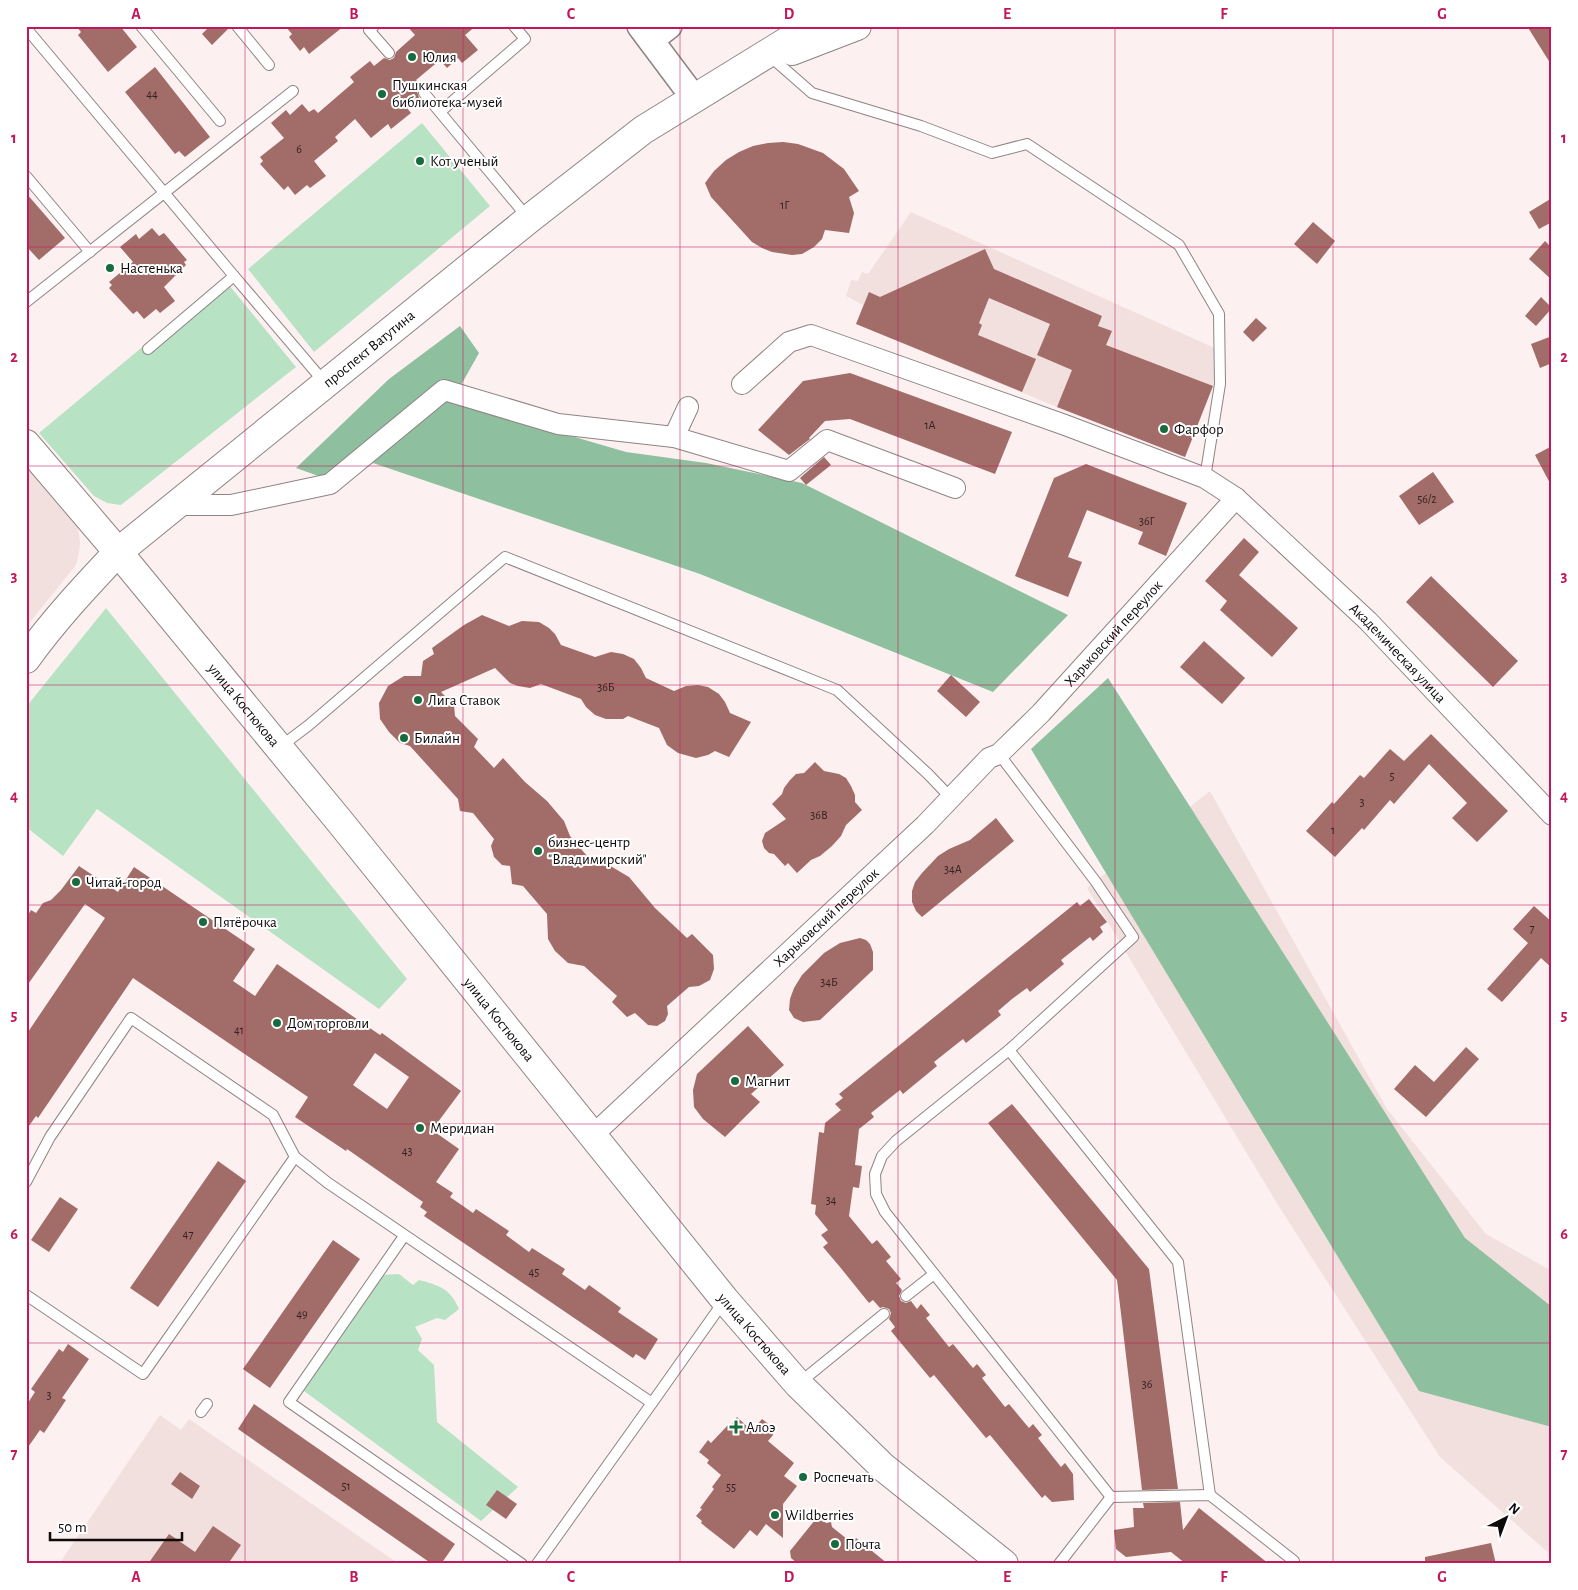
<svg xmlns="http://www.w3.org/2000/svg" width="1578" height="1590" font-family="'Alegreya Sans',sans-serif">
<rect width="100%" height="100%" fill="#fcf1f0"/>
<g fill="#f2e0de">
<polygon points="911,212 1217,349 1213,386 1185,457 1057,407 856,324 863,305 846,296 851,280 858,281 862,272 868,274"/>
<polygon points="26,461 72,516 78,529 80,542 79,553 76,565 26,627"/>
<polygon points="1210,791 1387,1109 1486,1234 1552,1271 1552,1556 1440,1457 1278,1205 1087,888"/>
<polygon points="160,1415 181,1430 189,1419 399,1564 59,1564"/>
</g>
<g fill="#b8e2c4">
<polygon points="422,123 490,206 314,352 248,269"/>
<polygon points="224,279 296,367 121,505 107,503 94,496 39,433"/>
<polygon points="106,608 407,979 379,1009 97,809 63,856 26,827 26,707"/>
<path d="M399,1274L413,1285L419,1280C440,1286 450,1288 459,1309L445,1320L437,1318L415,1327L422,1339L418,1350L434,1365L437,1422L518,1487L481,1521L304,1391L382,1275Z"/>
</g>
<g fill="#8ebf9e">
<polygon points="460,326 479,353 452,401 626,452 706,463 802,483 1068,615 993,692 700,574 373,463 341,484 296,468 389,379"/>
<polygon points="1108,678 1465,1238 1552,1307 1552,1427 1419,1391 1031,749"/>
</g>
<g fill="#a26c68" fill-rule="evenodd">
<polygon points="76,26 120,26 137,47 108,72 78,35 81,32"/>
<polygon points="210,26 230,26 230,27 212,45 202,34"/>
<polygon points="285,26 344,26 309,54 304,47 300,51 289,37 292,34"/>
<polygon points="407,26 476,26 465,35 478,50 462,63 458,58 447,68 440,60 416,80 422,87 417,91 419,98 407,108 411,113 391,129 388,124 371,138 355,119 335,137 338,141 314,161 326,176 310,188 307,185 295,195 288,186 284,190 260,164 263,161 260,157 284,138 271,123 286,110 290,115 302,104 309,112 314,109 318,113 354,82 350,77 370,61 374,66 384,58 390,60 394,58 396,52 415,35"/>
<polygon points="1527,26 1552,26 1552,66"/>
<polygon points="155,67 210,137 185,157 179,151 175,154 125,92"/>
<polygon points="783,142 798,144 823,153 844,169 859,191 849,197 854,213 849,233 825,230 822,239 814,247 802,254 792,255 772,252 762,248 752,242 711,197 705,183 714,171 726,160 739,152 753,146 768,143"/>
<polygon points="26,193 65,238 39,260 26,246"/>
<polygon points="1552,198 1552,222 1539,229 1529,212"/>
<polygon points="1313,222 1335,241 1317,264 1294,244"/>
<polygon points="152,228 159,236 164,233 187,260 184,262 186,265 164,287 175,301 160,313 156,309 144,319 137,311 133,314 109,288 112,285 109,282 133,262 120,247 136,234 139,239"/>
<polygon points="1545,241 1552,248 1552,280 1529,259"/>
<polygon points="985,249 994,269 1102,316 1098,326 1112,331 1106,345 1213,386 1185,457 1057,407 1072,370 1037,355 1050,324 989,298 979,323 982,325 978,335 1036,359 1022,392 856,324 869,292 880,297"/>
<polygon points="1541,297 1552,308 1536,326 1525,316"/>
<polygon points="1256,318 1267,328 1253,342 1243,332"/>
<polygon points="1552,336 1552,363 1540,368 1531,344"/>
<polygon points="850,373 1012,432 995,474 850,419 825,421 809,438 810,439 789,455 758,430 803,381"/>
<polygon points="1552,446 1552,487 1535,455"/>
<polygon points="824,457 831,465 806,485 800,478"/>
<polygon points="1086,464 1187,503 1166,556 1138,544 1143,532 1087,510 1068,557 1082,562 1068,597 1015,576 1054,478"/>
<polygon points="1433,472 1454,502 1419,525 1399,496"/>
<polygon points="1244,538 1259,552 1239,575 1298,628 1272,657 1220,610 1227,601 1205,581"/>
<polygon points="1431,576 1518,661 1493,687 1406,602"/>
<polygon points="482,615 509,626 522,621 539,622 549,628 555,634 561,645 595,657 611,652 623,654 634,659 641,668 646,678 674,691 686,686 698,685 708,687 719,694 725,702 730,713 751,722 729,757 715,751 708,755 696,758 678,753 667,745 659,728 628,716 623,719 606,719 595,715 586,707 581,699 541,684 530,688 518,686 510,683 495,668 441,692 454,705 455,716 478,739 474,747 494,768 503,758 525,782 547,801 564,821 570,836 587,856 602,861 629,877 655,908 687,938 692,934 713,955 714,969 710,980 699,986 689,987 667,1006 668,1014 665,1021 657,1026 648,1025 635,1013 627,1017 612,1002 617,996 584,966 568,963 555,951 548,939 547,914 523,886 512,884 510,866 502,865 494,857 491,846 494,839 473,813 460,811 458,799 410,746 400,743 389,732 380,719 379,703 388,686 404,676 421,676 423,661 434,654 432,648 464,625"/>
<polygon points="1204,641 1245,678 1222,704 1180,667"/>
<polygon points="951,675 980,702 966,717 937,691"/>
<polygon points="1431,734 1508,811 1477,842 1452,818 1467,803 1429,764 1394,804 1390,800 1364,830 1362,828 1335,857 1306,831 1332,802 1334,804 1360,775 1364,778 1390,749 1404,761"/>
<polygon points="815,762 824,771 839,774 846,778 851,786 855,795 855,802 862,810 846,825 841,836 832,846 820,856 811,860 797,873 788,863 785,866 774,854 769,853 764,848 762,841 765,833 786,819 772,804 782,794 784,788 790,780 796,774 804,773"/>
<polygon points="996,818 1014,841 922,917 916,911 912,902 912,891 915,882 922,873 938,856 949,849 970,840"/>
<path d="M79,866L118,892L134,867L255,949L233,981L255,996L277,964L380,1035L382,1033L461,1091L432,1130L459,1149L436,1182L453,1193L450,1197L473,1213L476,1209L509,1231L506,1235L529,1252L532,1248L565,1269L562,1274L585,1290L589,1285L621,1308L618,1312L658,1339L645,1360L636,1354L633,1358L424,1216L427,1212L420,1207L423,1202L347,1149L346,1151L295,1117L308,1097L133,978L38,1118L36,1116L26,1130V1035L105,918L85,904L26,987V918L31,910L36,913L43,903L51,900L61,890ZM375,1053L409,1077L387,1109L353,1085Z"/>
<polygon points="1089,899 1107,922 1100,927 1103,932 1093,941 1090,937 1061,960 1064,964 1030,992 1027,988 1012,999 998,1011 1001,1015 966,1043 963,1039 934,1062 937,1066 903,1094 900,1090 871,1113 874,1117 859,1129 855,1165 862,1166 859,1188 853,1187 849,1216 872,1244 877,1240 891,1257 886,1261 901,1279 896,1283 902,1290 899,1296 901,1301 906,1303 911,1301 917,1309 921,1304 930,1315 926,1318 949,1347 953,1344 973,1368 977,1364 986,1375 982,1378 1005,1407 1009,1404 1029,1428 1033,1424 1042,1435 1038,1438 1061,1467 1065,1463 1073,1474 1074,1500 1052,1502 1045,1495 1042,1498 990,1435 986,1438 934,1375 930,1378 891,1331 895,1327 889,1319 891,1313 889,1309 883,1307 880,1308 873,1300 869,1303 840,1267 823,1247 828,1243 821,1235 828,1230 815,1214 816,1205 811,1204 819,1132 824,1133 825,1123 841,1110 835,1104 843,1098 839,1094 1077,902 1080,906"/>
<polygon points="1534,906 1552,922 1552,968 1541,958 1502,1002 1487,989 1528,943 1513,929"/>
<polygon points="860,938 866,940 870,944 873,952 873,970 820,1020 803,1022 794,1018 789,1010 790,999 794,988 802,975 824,953 840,943"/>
<polygon points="748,1026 784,1065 751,1094 760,1102 725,1137 703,1119 694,1107 693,1090 697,1074"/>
<polygon points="1466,1047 1479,1059 1426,1117 1394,1089 1415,1065 1434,1082"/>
<polygon points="1012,1104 1149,1269 1178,1489 1142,1490 1117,1280 988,1123"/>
<polygon points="218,1161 246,1181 158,1307 130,1288"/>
<polygon points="60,1197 78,1209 49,1252 31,1240"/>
<polygon points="333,1240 360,1259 270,1388 243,1369"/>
<polygon points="68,1344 89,1359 62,1398 66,1400 44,1433 40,1430 26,1450 26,1406 35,1392 31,1389 59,1349 63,1352"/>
<polygon points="254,1404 455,1544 441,1564 432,1564 238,1429"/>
<polygon points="737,1417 752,1431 762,1419 771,1426 773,1435 768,1441 794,1463 784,1476 797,1486 783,1504 783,1538 766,1524 757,1536 750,1530 734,1549 707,1528 701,1523 702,1521 696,1516 702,1509 700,1508 714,1489 712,1487 721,1475 707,1463 709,1460 699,1452 708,1440 711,1443 728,1425 730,1426"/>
<polygon points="180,1472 200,1486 192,1499 171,1484"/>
<polygon points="497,1490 517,1504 506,1519 486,1505"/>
<polygon points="1180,1502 1183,1530 1199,1508 1269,1564 1186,1564 1171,1552 1126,1557 1116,1549 1114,1530 1134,1527 1133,1508 1144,1508 1143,1503"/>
<polygon points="820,1519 826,1523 831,1522 832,1527 852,1543 856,1538 888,1564 798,1564 791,1558 790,1551 815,1520"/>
<polygon points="213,1526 241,1545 228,1564 148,1564 169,1534 195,1552"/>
<polygon points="1491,1543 1496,1564 1425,1564 1425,1557"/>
</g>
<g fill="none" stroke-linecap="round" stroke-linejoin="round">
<g stroke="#8d8483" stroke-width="12">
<g id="service">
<polyline points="141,26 220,121"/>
<polyline points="237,26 269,65"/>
<polyline points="374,26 369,30 389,53"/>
<polyline points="26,28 234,276 325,383"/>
<polyline points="772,58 812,93 921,126 992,153 1027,144 1179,245 1219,314 1220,384 1205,478"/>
<polyline points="424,93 528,218"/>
<polyline points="440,112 525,39 514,26"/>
<polyline points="26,176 90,252"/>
<polyline points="26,302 293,91"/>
<polyline points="148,349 234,276"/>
<polyline points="280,747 309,725 505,557 837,690 928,774 951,798"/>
<polyline points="999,754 1096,882 1133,937 1009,1050 896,1141 882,1156 875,1174 876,1194 885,1212 1111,1497"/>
<polyline points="1009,1050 1178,1262 1210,1495"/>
<polyline points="26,1182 50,1137 131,1018 273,1115 295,1157 328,1183 652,1403 724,1301"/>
<polyline points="404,1236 289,1402 522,1564"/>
<polyline points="26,1295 143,1374 295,1157"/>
<polyline points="906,1296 934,1274"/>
<polyline points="798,1384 884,1314"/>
<polyline points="201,1412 207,1404"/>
<polyline points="1111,1497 1210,1495 1294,1561"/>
<polyline points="537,1564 652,1403"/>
<polyline points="1059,1564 1111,1497"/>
</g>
</g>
<g stroke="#8d8483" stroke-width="22">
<g id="minor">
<polyline points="674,437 789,471 827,440 955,488"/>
<path id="s1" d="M1236,498L1368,621L1552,815"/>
<polyline points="177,505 231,505 330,484 444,390 558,424 674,437 688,407"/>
<path id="s2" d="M593,1135L925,825L989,758L999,754L1041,713L1236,498L1205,478L1065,425L811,335L789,342L742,384"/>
</g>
</g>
<g stroke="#8d8483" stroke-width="28">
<g id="tertiary">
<polyline points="640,26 694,98"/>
<polyline points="651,40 669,26"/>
</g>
</g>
<g stroke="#8d8483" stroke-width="30">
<g id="secondary">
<path id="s3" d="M26,444L118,552L341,823L725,1300L798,1384L883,1467L1004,1564"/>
</g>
</g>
<g stroke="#8d8483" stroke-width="30">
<g id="primary">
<polyline points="792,51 857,26"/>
<path id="s4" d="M26,659C54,620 86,586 118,552L529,219L643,130L812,26"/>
</g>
</g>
<use href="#service" stroke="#fff" stroke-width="10"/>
<use href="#minor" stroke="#fff" stroke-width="20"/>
<use href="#tertiary" stroke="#fff" stroke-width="25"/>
<use href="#secondary" stroke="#fff" stroke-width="28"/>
<use href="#primary" stroke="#fff" stroke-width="28"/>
</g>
<path fill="none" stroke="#c2185b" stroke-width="1" stroke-opacity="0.55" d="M245,26V1564M463,26V1564M680,26V1564M898,26V1564M1115,26V1564M1333,26V1564M26,247H1552M26,466H1552M26,685H1552M26,905H1552M26,1124H1552M26,1343H1552"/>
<g fill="#176c3f" stroke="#fff" stroke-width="2">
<circle cx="412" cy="57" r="5"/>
<circle cx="382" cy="94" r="5"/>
<circle cx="420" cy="161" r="5"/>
<circle cx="110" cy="268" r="5"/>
<circle cx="1164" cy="429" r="5"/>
<circle cx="418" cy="700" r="5"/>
<circle cx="404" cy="738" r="5"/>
<circle cx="538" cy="851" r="5"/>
<circle cx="76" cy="882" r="5"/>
<circle cx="203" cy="922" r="5"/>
<circle cx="277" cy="1023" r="5"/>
<circle cx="735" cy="1081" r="5"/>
<circle cx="420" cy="1128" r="5"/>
<path d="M733.5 1419.5h5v5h5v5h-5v5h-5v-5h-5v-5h5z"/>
<circle cx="803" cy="1477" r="5"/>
<circle cx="775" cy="1515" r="5"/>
<circle cx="835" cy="1544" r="5"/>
</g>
<g text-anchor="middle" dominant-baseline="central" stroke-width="4" stroke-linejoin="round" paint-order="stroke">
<g font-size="12" fill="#322">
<text x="152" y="94">44</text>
<text x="299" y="149">6</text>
<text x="785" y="205">1Г</text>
<text x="930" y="425">1А</text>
<text x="1427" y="499">56/2</text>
<text x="1147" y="521">36Г</text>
<text x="606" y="687">36Б</text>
<text x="1392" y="776">5</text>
<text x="1362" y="802">3</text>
<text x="819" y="815">36В</text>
<text x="1333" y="830">1</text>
<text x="953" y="869">34А</text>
<text x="1532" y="928">7</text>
<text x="829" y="982">34Б</text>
<text x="239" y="1030">41</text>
<text x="407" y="1151">43</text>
<text x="831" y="1200">34</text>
<text x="188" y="1234">47</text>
<text x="534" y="1272">45</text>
<text x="302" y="1314">49</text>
<text x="1147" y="1384">36</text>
<text x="49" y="1395">3</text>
<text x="346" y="1486">51</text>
<text x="731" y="1487">55</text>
</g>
<g font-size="15" fill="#0e0a0a" stroke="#fff" text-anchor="start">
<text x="422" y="57">Юлия</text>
<text x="392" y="85">Пушкинская<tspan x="392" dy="17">библиотека-музей</tspan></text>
<text x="430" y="161">Кот ученый</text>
<text x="120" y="268">Настенька</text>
<text x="1174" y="429">Фарфор</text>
<text x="428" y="700">Лига Ставок</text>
<text x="414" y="738">Билайн</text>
<text x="548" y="842">бизнес-центр<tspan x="548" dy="17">"Владимирский"</tspan></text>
<text x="86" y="882">Читай-город</text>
<text x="213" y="922">Пятёрочка</text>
<text x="287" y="1023">Дом торговли</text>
<text x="745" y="1081">Магнит</text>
<text x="430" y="1128">Меридиан</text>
<text x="746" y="1427">Алоэ</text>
<text x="813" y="1477">Роспечать</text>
<text x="785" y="1515">Wildberries</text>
<text x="845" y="1544">Почта</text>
</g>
<g font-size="15" fill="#0e0a0a" stroke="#fff">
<text stroke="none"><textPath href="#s4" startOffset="464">проспект Ватутина</textPath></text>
<text stroke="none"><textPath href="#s2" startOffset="724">Харьковский переулок</textPath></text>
<text stroke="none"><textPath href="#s1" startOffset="224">Академическая улица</textPath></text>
<text stroke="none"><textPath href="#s3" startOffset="340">улица Костюкова</textPath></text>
<text stroke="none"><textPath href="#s2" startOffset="319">Харьковский переулок</textPath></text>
<text stroke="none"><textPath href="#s3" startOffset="745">улица Костюкова</textPath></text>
<text stroke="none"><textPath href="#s3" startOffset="1150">улица Костюкова</textPath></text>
</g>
</g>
<rect width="1578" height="1590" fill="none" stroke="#ffffff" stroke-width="55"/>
<g transform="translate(1506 1518) rotate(42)" stroke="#ffffff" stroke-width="4" paint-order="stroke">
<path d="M0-4L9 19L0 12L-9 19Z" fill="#0e0a0a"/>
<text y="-8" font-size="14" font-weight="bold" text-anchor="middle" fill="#0e0a0a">N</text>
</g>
<path d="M50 1532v8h132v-8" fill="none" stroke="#0e0a0a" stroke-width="2.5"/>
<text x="58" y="1532" font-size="15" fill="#0e0a0a" stroke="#ffffff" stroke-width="4" paint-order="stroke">50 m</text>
<rect x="28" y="28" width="1522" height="1534" fill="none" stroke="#c2185b" stroke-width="2"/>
<g font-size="16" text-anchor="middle" font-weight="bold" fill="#c2185b">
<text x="136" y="19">A</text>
<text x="354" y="19">B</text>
<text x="571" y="19">C</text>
<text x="789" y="19">D</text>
<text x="1007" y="19">E</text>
<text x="1224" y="19">F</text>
<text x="1442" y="19">G</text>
<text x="14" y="143">1</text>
<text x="1564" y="143">1</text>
<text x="14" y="362">2</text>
<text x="1564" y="362">2</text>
<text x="14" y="581">3</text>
<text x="1564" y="581">3</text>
<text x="14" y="801">4</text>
<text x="1564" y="801">4</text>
<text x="14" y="1020">5</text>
<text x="1564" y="1020">5</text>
<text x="14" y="1239">6</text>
<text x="1564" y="1239">6</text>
<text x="14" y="1459">7</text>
<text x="1564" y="1459">7</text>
<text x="136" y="1582">A</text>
<text x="354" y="1582">B</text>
<text x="571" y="1582">C</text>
<text x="789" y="1582">D</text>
<text x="1007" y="1582">E</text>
<text x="1224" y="1582">F</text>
<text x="1442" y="1582">G</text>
</g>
</svg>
